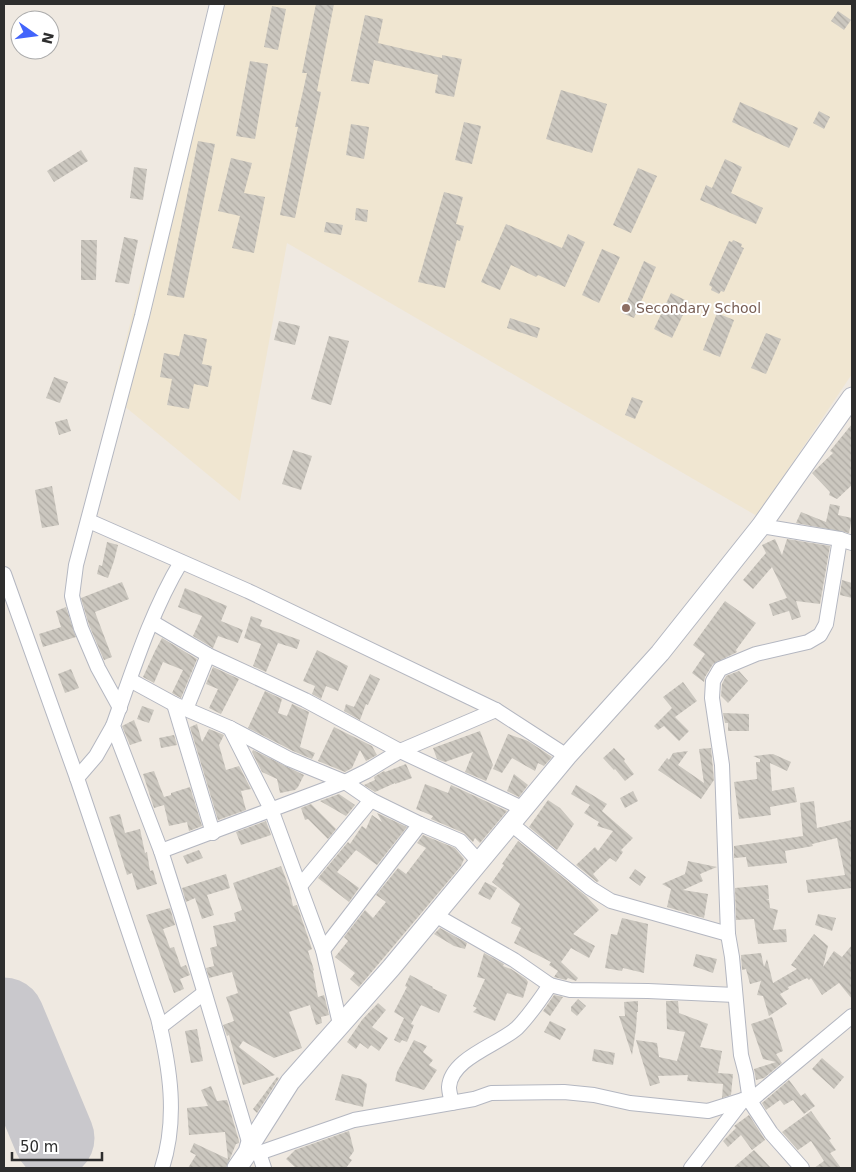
<svg xmlns="http://www.w3.org/2000/svg" width="856" height="1172" font-family="'DejaVu Sans',sans-serif">
<defs>
<pattern id="building-back-hatch" width="6" height="6" patternUnits="userSpaceOnUse" patternTransform="scale(1.25)"><rect width="6" height="6" fill="#cbc7bf"/><path d="M-1 5l2 2M0 0l6 6M5-1l2 2" fill="none" stroke="#afaba4"/></pattern>
</defs>
<rect width="100%" height="100%" fill="#efe9e1"/>
<polygon fill="#f0e6d1" points="210,4 852,4 852,374 757,516 287,243 240,501 112,396"/>
<g fill="none" stroke-linecap="round" stroke-linejoin="round">
<polyline stroke="#c9c8cc" stroke-width="81" points="4,1018 54,1138"/>
</g>
<g fill="url(#building-back-hatch)">
<polygon points="316,4 334,4 317,91 321,92 295,218 280,215 298,127 295,127 307,73 302,73"/>
<polygon points="272,6 286,9 278,50 264,47"/>
<polygon points="838,11 851,20 844,30 831,21"/>
<polygon points="365,15 383,19 378,43 442,58 442,55 462,59 454,97 435,93 438,75 374,60 369,84 351,81"/>
<polygon points="250,61 268,64 255,139 236,136"/>
<polygon points="561,90 607,104 592,153 546,139"/>
<polygon points="740,102 798,128 789,148 732,122"/>
<polygon points="819,111 830,117 824,129 813,123"/>
<polygon points="464,122 481,126 472,164 455,160"/>
<polygon points="351,124 369,127 364,159 346,155"/>
<polygon points="198,141 215,144 184,298 167,295"/>
<polygon points="81,150 88,161 54,182 47,171"/>
<polygon points="231,158 252,163 244,193 265,197 254,253 232,248 240,216 218,211"/>
<polygon points="725,159 742,167 731,193 763,208 756,224 700,200 706,185 712,188"/>
<polygon points="134,167 147,169 143,200 130,198"/>
<polygon points="638,168 657,176 631,233 613,225"/>
<polygon points="444,192 463,197 456,224 464,226 460,241 457,240 445,288 418,282"/>
<polygon points="356,208 368,210 367,222 355,220"/>
<polygon points="326,222 343,225 341,235 324,232"/>
<polygon points="506,224 562,248 568,234 585,242 565,287 538,275 536,277 511,265 500,290 481,282"/>
<polygon points="124,237 138,240 129,284 115,282"/>
<polygon points="81,240 97,240 96,280 81,280"/>
<polygon points="733,240 742,244 741,247 744,248 724,292 721,291 719,294 711,290 712,287 709,285 729,241 732,242"/>
<polygon points="602,249 620,257 599,303 582,295"/>
<polygon points="644,261 656,267 634,318 622,313"/>
<polygon points="671,293 689,302 672,338 654,329"/>
<polygon points="717,313 734,320 720,357 703,350"/>
<polygon points="510,318 540,328 537,338 507,328"/>
<polygon points="279,321 300,326 295,345 274,340"/>
<polygon points="766,333 781,339 766,374 751,368"/>
<polygon points="184,334 207,339 202,364 212,366 208,387 194,384 189,409 167,405 172,379 160,377 164,353 179,356"/>
<polygon points="329,336 349,341 331,405 311,399"/>
<polygon points="54,377 68,382 60,403 46,398"/>
<polygon points="632,397 643,401 635,419 625,415"/>
<polygon points="67,419 71,431 59,435 55,422"/>
<polygon points="852,424 852,485 837,499 829,495 830,492 812,473 833,453 830,451"/>
<polygon points="293,450 312,456 301,490 282,484"/>
<polygon points="52,486 59,525 42,528 35,490"/>
<polygon points="830,504 840,506 838,515 852,518 849,533 796,523 801,512 826,522"/>
<polygon points="775,539 782,555 787,539 830,546 820,604 796,601 801,617 792,620 789,611 773,616 769,604 787,598 772,567 753,589 743,580 766,553 762,545"/>
<polygon points="107,542 118,545 114,561 108,578 97,574 99,565 102,566"/>
<polygon points="842,580 852,583 852,598 840,595"/>
<polygon points="122,582 129,599 95,612 112,657 104,660 89,625 81,598"/>
<polygon points="185,588 227,606 221,621 243,630 238,643 218,636 213,648 193,636 202,616 178,607"/>
<polygon points="725,601 756,623 736,650 737,652 713,664 705,677 704,682 692,673 705,654 693,645"/>
<polygon points="66,607 76,637 43,647 39,634 61,627 56,611"/>
<polygon points="251,616 262,620 260,626 300,640 297,649 278,643 266,672 253,666 261,644 244,638"/>
<polygon points="162,638 197,659 181,698 172,693 183,670 163,662 154,683 143,677 155,651"/>
<polygon points="317,650 348,666 338,691 326,686 321,699 312,694 315,686 303,681"/>
<polygon points="213,667 239,679 221,714 209,708 218,689 206,684"/>
<polygon points="71,669 79,688 65,693 58,674"/>
<polygon points="739,671 748,681 728,703 721,696 722,684 726,676"/>
<polygon points="370,674 380,679 368,705 366,704 360,720 344,711 346,704 354,707"/>
<polygon points="683,682 697,701 675,717 689,731 679,741 664,726 658,730 654,726 672,708 663,697"/>
<polygon points="265,691 282,699 278,713 287,716 292,704 309,712 300,747 315,753 312,759 293,751 248,728"/>
<polygon points="142,706 154,710 149,723 137,719"/>
<polygon points="723,713 749,714 749,731 728,731 728,723 725,723"/>
<polygon points="134,720 142,741 130,745 122,726"/>
<polygon points="197,724 202,742 209,729 224,735 219,745 226,770 239,766 251,789 241,791 246,810 218,820 190,727"/>
<polygon points="334,727 372,746 377,755 366,761 360,750 352,768 345,772 318,761"/>
<polygon points="480,731 493,765 486,781 465,772 473,752 445,762 437,759 433,748"/>
<polygon points="508,734 528,741 552,757 544,766 538,763 535,771 512,758 502,773 493,769"/>
<polygon points="174,735 177,745 161,748 159,738"/>
<polygon points="614,748 625,759 624,761 634,774 625,781 615,769 614,770 603,758"/>
<polygon points="711,748 714,780 701,799 658,770 667,758 669,760 673,753 688,751 678,765 704,783 699,749"/>
<polygon points="253,750 304,775 298,787 295,790 280,793 277,779 262,772 252,752"/>
<polygon points="773,754 791,762 787,771 770,763 772,791 794,787 797,802 770,807 771,815 739,819 734,782 757,779 756,762 760,762 760,759 753,756"/>
<polygon points="406,764 412,778 395,784 395,783 375,792 364,785 375,780 374,777 384,771 385,772"/>
<polygon points="154,771 164,797 171,795 171,793 190,787 202,826 189,831 187,822 169,826 164,805 154,808 143,774"/>
<polygon points="514,774 528,785 519,797 507,791"/>
<polygon points="425,784 448,793 451,785 507,811 480,843 475,838 473,842 464,833 431,819 433,816 416,809"/>
<polygon points="576,785 607,804 602,811 633,838 621,850 623,852 616,862 610,858 593,874 599,881 597,882 576,865 595,847 598,851 613,831 597,826 599,822 584,813 590,805 571,794"/>
<polygon points="633,791 638,801 625,808 620,798"/>
<polygon points="339,794 355,805 346,816 320,801"/>
<polygon points="548,800 560,808 574,824 557,850 529,827"/>
<polygon points="814,801 817,828 852,820 852,888 808,893 806,880 845,875 837,838 812,844 813,846 785,851 787,863 748,867 746,857 734,858 734,846 803,836 800,803"/>
<polygon points="311,804 336,829 328,839 308,819 305,820 301,808"/>
<polygon points="377,813 407,827 377,865 356,850 337,872 359,888 349,902 318,878 348,842 350,844 362,826 366,829 372,815 382,822"/>
<polygon points="120,814 125,833 140,829 145,853 147,852 150,871 153,870 157,884 137,890 132,873 127,875 109,817"/>
<polygon points="266,821 271,835 241,845 236,832"/>
<polygon points="423,835 455,848 464,859 461,866 359,987 350,979 355,973 335,957 348,941 344,937 365,910 373,918 386,902 376,895 398,868 406,874 426,848 417,843"/>
<polygon points="518,841 586,896 599,910 573,934 595,946 589,958 571,948 561,962 578,978 576,981 568,978 566,980 554,977 558,971 549,965 551,962 514,943 521,928 511,923 520,904 492,882 504,865 502,864"/>
<polygon points="199,850 203,858 187,864 183,856"/>
<polygon points="688,861 717,867 700,874 703,881 683,890 708,894 704,918 667,907 671,889 662,884 685,874"/>
<polygon points="281,866 289,887 293,906 297,905 312,949 308,951 314,970 313,971 318,997 324,995 329,1015 321,1017 322,1023 316,1025 310,1005 289,1012 302,1048 274,1058 243,1041 239,1047 275,1075 243,1085 229,1035 227,1036 223,1025 234,1021 226,997 238,993 232,972 209,978 206,968 214,966 210,948 217,946 213,926 236,921 234,913 242,910 233,883"/>
<polygon points="635,869 646,877 640,886 629,878"/>
<polygon points="226,874 230,888 207,895 214,915 202,919 195,898 186,902 182,888"/>
<polygon points="485,882 497,888 490,900 478,894"/>
<polygon points="768,885 769,899 766,899 769,900 770,908 778,910 773,930 786,929 787,942 758,944 754,919 736,920 735,888"/>
<polygon points="170,908 175,925 163,929 170,948 174,947 181,967 186,965 190,975 180,979 184,989 174,993 146,915"/>
<polygon points="818,914 836,918 832,931 815,925"/>
<polygon points="622,918 648,924 644,973 623,968 622,971 605,968 611,934 617,935"/>
<polygon points="440,928 467,943 465,949 454,946 434,934"/>
<polygon points="814,934 828,946 823,967 834,951 842,957 852,945 852,999 839,983 822,995 811,978 809,980 807,978 788,987 789,989 780,994 787,1004 769,1016 763,996 757,995 761,981 750,984 746,969 742,970 741,955 761,953 764,967 767,959 773,983 797,969 791,965"/>
<polygon points="484,953 504,964 503,966 511,969 526,979 528,982 523,998 507,993 495,1021 473,1012 477,1008 473,1006 485,979 477,977"/>
<polygon points="696,954 717,959 713,973 693,966"/>
<polygon points="410,975 433,987 432,988 447,995 439,1013 421,1005 411,1024 414,1025 407,1042 402,1040 400,1043 394,1040 404,1018 394,1012 407,987 405,986"/>
<polygon points="554,995 563,997 550,1016 543,1011"/>
<polygon points="578,999 586,1006 577,1016 571,1011 571,1007"/>
<polygon points="638,1001 638,1012 637,1012 636,1029 632,1055 619,1016 625,1016 624,1002"/>
<polygon points="666,1001 678,1001 679,1013 708,1024 700,1047 722,1051 718,1073 733,1074 731,1095 722,1098 723,1084 687,1081 688,1075 658,1076 660,1083 650,1086 636,1040 657,1043 659,1057 677,1061 685,1032 667,1029"/>
<polygon points="378,1003 386,1010 372,1027 388,1038 379,1051 371,1045 368,1049 360,1043 356,1049 347,1042 362,1020"/>
<polygon points="772,1017 783,1051 776,1054 782,1063 764,1078 756,1080 754,1069 776,1062 763,1059 751,1024"/>
<polygon points="550,1021 566,1029 560,1040 544,1032"/>
<polygon points="197,1029 203,1061 191,1063 185,1031"/>
<polygon points="414,1040 427,1046 423,1052 433,1060 429,1065 437,1070 424,1090 395,1081 397,1072"/>
<polygon points="594,1049 615,1053 613,1065 592,1061"/>
<polygon points="822,1058 844,1077 834,1089 812,1069"/>
<polygon points="342,1074 361,1079 367,1084 363,1107 335,1100"/>
<polygon points="277,1077 279,1078 257,1113 253,1109"/>
<polygon points="789,1080 801,1096 805,1093 815,1106 804,1114 793,1100 784,1105 780,1100 766,1110 762,1103"/>
<polygon points="211,1086 217,1101 227,1100 239,1141 239,1143 236,1144 226,1168 188,1168 196,1155 190,1152 194,1143 228,1159 225,1132 189,1135 187,1108 208,1106 201,1090"/>
<polygon points="811,1111 831,1139 829,1140 836,1150 830,1153 841,1168 814,1168 824,1161 811,1141 798,1150 782,1132"/>
<polygon points="749,1115 765,1140 752,1150 741,1135 728,1147 723,1141 736,1128 734,1126"/>
<polygon points="349,1131 354,1151 349,1158 352,1160 346,1168 296,1168 286,1159 295,1150"/>
<polygon points="754,1150 771,1168 733,1168"/>
</g>
<g fill="none" stroke-linecap="round" stroke-linejoin="round">
<g stroke="#b4b7c1" stroke-width="16">
<g id="minor">
<polyline points="89,521 248,591 496,710 567,756"/>
<polyline points="761,526 840,539 852,543"/>
<path d="M181,562C151,612 133,670 113,726L161,851L182,917L250,1145"/>
<path d="M4,574L77,778L158,1018C170,1068 178,1118 162,1168"/>
<polyline points="152,622 208,655 305,700 400,751 522,808"/>
<polyline points="130,680 174,704 230,728 289,759 345,782 371,800 420,824 460,841 479,862"/>
<polyline points="174,704 213,833"/>
<polyline points="120,708 98,668 81,628 74,604 72,596 76,565 142,316 217,4"/>
<polyline points="186,709 208,655"/>
<polyline points="230,728 271,809 323,950 340,1024"/>
<polyline points="77,778 96,756 113,726"/>
<polyline points="510,823 590,888 611,901 728,934"/>
<polyline points="161,851 345,782 367,771 400,751 496,710"/>
<polyline points="300,886 371,800"/>
<polyline points="435,915 514,960 550,985 570,990 648,991 735,995"/>
<polyline points="323,950 420,824"/>
<polyline points="160,1027 204,993"/>
<path d="M452,1103C451,1098 449,1092 449,1087C451,1058 498,1045 517,1028C530,1015 540,1000 550,985"/>
<polyline points="251,1152 259,1153 264,1168"/>
<polyline points="259,1153 354,1120 474,1099 491,1093 564,1092 594,1095 630,1103 708,1111 743,1100"/>
<polyline points="691,1168 743,1100 750,1101 746,1074 741,1055 732,957 728,934 722,765 712,698 713,681 720,669 756,654 808,642 820,635 826,624 840,539"/>
<polyline points="802,1168 771,1133 750,1101 852,1016"/>
</g>
</g>
<g stroke="#b4b7c1" stroke-width="21">
<polyline id="secondary" points="237,1168 248,1152 250,1145 290,1082 391,968 567,756 660,653 761,526 852,397"/>
</g>
<use href="#minor" stroke="#fff" stroke-width="14"/>
<use href="#secondary" stroke="#fff" stroke-width="19"/>
</g>
<circle fill="#8d6e63" stroke="#fff" stroke-width="2" cx="626" cy="308" r="5"/>
<g text-anchor="middle" dominant-baseline="central" stroke-width="4" stroke-linejoin="round" paint-order="stroke">
<g font-size="14" fill="#785e54" stroke="#fff" text-anchor="start">
<text x="636" y="308">Secondary School</text>
</g>
</g>
<rect width="856" height="1172" fill="none" stroke="#2e2e2e" stroke-width="10"/>
<g transform="translate(35 35) rotate(104)"><circle r="24" fill="#ffffff" stroke="#ababab"/>
<path d="M0-4L9 19L0 12L-9 19Z" fill="#4264fb"/>
<text y="-8" font-size="14" font-weight="bold" text-anchor="middle" fill="#2e2e2e">N</text>
</g>
<path d="M12 1152v8h90v-8" fill="none" stroke="#2e2e2e" stroke-width="2.5"/>
<text x="20" y="1152" font-size="15" fill="#2e2e2e" stroke="#ffffff" stroke-width="4" paint-order="stroke">50 m</text>
</svg>
